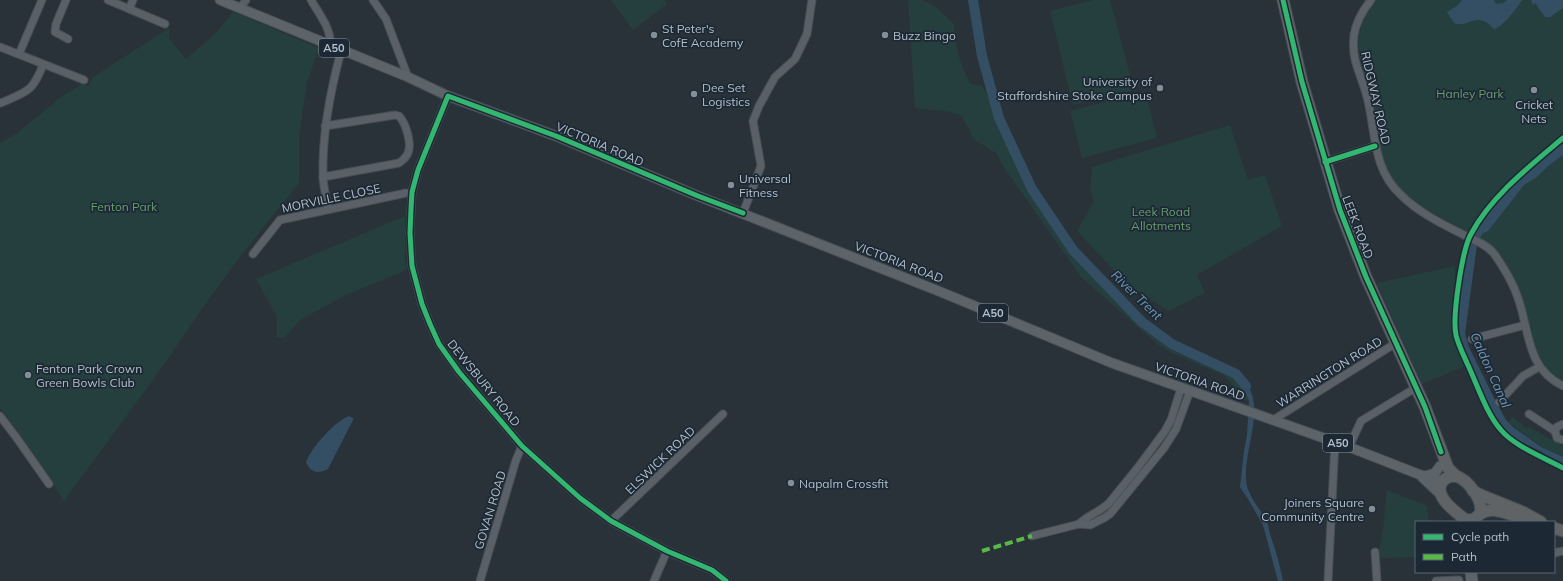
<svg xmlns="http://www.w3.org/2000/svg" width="1563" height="581" font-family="Mulish,sans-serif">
<rect width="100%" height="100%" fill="#293239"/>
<g fill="#253f3f">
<polygon points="611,0 664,0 667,4 633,30"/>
<path d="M908,0H922L935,6L954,24C955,45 960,66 971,84L982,86L988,97L1004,139L1031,192L1051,224L1072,254L1089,273L1150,331L1173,347L1214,365L1238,380L1243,386L1249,400H1242L1230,381L1223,375L1172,353L1157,344L1081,277L1005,169L996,153L973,139L969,129L961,116L952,112L915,108Z"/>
<polygon points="1093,0 1110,0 1134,90 1073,105 1050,11"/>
<path d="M1375,0H1563V382C1542,371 1536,353 1531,331L1532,329L1529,324L1521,296L1494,248L1482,240L1421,207L1402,192L1394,184L1388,172L1379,145L1375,121L1380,115L1377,112L1374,115C1367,69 1342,45 1375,0Z"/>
<polygon points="233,12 319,48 307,82 299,137 299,183 242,254 206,303 158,373 64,501 15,427 0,408 0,143 16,134 61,97 82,84 88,86 93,77 169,28 169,38 186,59 216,33"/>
<polygon points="1145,91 1157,138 1082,158 1070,111"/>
<polygon points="1230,125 1248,180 1265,175 1282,226 1197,275 1205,293 1168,311 1126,283 1077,231 1094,201 1090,190 1092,167"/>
<polygon points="405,216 405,261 407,270 348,294 300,320 284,338 277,337 277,317 256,279"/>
<polygon points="1455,266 1454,333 1456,342 1467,365 1422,384 1377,283"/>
<polygon points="1513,417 1526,428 1529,427 1563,446 1563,459 1543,448 1508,422"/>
<polygon points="1387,490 1427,506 1429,522 1416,522 1416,557 1380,558 1379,552 1383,529"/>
</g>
<g fill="#344f64">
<path d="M1462,0H1494L1496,4L1503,3L1507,0H1522C1517,8 1503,27 1494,29C1491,26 1488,22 1483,21C1473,17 1464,28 1454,23L1447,12L1457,6Z"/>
<polygon points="1531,0 1563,0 1563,8 1550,17 1545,17 1535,3 1533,5"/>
<path d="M1563,142V155L1548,166L1537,177L1524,185L1488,231L1482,234L1477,245L1465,334L1469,347L1494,398L1506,420L1513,427L1541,447L1563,457V466L1540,451L1517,440L1505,431L1497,421L1491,409L1461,342L1458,333V325C1460,303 1461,273 1467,252C1479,209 1530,170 1563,142Z"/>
<path d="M1237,372C1271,402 1244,442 1246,479C1246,494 1260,508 1267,522C1269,527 1269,532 1271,537C1276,551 1280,566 1283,581H1278L1263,525L1248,499L1240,487L1244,451L1247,435L1249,401L1243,386L1238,380Z"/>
<path d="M349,416L353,418V420L328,469C317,474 311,473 306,462C311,448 335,421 349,416Z"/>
</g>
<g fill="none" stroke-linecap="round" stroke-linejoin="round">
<polyline stroke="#344f64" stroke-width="10" points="973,0 982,56 999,118 1032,189 1073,250 1142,322 1172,344 1236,374 1246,386"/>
<g stroke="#484e53" stroke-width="9">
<g id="minor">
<polyline points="66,0 56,24 55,32 68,39"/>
<polyline points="108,0 165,24"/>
<path d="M311,0C319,14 332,29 330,46"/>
<polyline points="373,0 386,19 408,77"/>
<path d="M1371,0C1363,10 1356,22 1354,35C1351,62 1361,73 1367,97C1376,131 1372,169 1401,195C1418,212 1440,223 1462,234C1473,240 1487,244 1495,255C1504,268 1513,283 1518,298C1530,332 1526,368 1563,386"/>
<polyline points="240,8 246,0"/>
<polyline points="129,9 133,0"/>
<polyline points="0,47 84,80"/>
<polyline points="19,54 42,0"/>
<polyline points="448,96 418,170 412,192 411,209 410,233 412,266 422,304 430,324 439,344 459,372 522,446 580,498 611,521 667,551 712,570 726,581"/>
<path d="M1,103C27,91 32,93 43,65"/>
<polyline points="1325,162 1375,146"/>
<path d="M323,177L399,163C403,160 406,158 408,153C412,144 406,123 399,116L395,115L325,126"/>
<path d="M328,209C327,199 323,187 323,176C322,133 330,92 341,51"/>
<polyline points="743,213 761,166 753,121 759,106 775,77 795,59 807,34 812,0"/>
<polyline points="253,254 280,220 406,193"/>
<polyline points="1472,339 1525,325"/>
<polyline points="1499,402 1523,376 1539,367"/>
<polyline points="1529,414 1555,431"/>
<polyline points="0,416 16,437 49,484"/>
<polyline points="1273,420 1396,343"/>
<polyline points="1563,424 1557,427 1555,431 1557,438 1563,440"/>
<polyline points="1349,447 1361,421 1417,387"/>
<polyline points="611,521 723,414"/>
<path d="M1079,524C1088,515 1100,512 1109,503L1139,466L1165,431L1171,420L1181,388"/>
<polyline points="1032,536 1079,524 1090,525 1104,518 1110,514 1164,448 1176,429 1190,391"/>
<polyline points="1375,552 1377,581"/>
<polyline points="1554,553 1563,551"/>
<polyline points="480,581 516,460 522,446"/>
<polyline points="654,581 667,551"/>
<polyline points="1328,581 1335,442"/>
<polyline points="1436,581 1459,580"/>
</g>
</g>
<g stroke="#474f56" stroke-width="11">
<g id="major">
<polyline points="220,0 408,77 448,96 556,136 698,196 941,292 1112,363 1349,447 1418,474 1443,481"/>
<polyline points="1421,476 1441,495"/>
<polyline points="1426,476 1435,473 1440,466"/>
</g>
</g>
<g stroke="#464e55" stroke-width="13">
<g id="highway">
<polyline points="1283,0 1302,82 1340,210 1366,277 1425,407 1448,468 1456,476"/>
<path d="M1456,476C1468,480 1484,500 1480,514C1475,519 1470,522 1463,518C1455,511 1433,496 1442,482C1445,478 1450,476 1456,476Z"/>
<polyline points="1473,491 1481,495 1523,512 1541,522"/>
<path d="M1480,514C1494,505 1508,515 1523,518"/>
<polyline points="1554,528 1563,531"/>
<polyline points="1471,572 1472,581"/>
</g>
</g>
<use href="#minor" stroke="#5a6067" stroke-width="7"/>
<use href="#major" stroke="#5c6369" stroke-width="9"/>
<use href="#highway" stroke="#5f6366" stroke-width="11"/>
<polyline stroke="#58b947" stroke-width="4" stroke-dasharray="8 4" stroke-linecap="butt" points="982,551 1032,536"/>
<g stroke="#1c2935" stroke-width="8">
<g id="cycleway">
<polyline points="1283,0 1302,82 1340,210 1366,277 1425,407 1441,452"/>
<path d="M1563,138C1531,165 1491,196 1471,234C1462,250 1452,317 1456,335C1458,344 1463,354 1467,363C1477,384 1486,413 1501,430C1514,446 1545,458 1563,468"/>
<polyline points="1325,162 1375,146"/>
<polyline points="726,581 712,570 667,551 611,521 580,498 522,446 459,372 439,344 430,324 422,304 412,266 410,233 411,209 412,192 418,170 448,96 556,136 698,196 743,213"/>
</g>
</g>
<use href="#cycleway" stroke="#33b770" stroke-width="5"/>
</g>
<g fill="#838e97" stroke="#1c2935" stroke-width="1.5">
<circle cx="654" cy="35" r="4"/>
<circle cx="885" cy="35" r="4"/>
<circle cx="1160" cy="88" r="4"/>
<circle cx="1534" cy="90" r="4"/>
<circle cx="694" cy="94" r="4"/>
<circle cx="731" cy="185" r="4"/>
<circle cx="28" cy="375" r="4"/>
<circle cx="791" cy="483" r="4"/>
<circle cx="1372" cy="509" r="4"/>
</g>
<g text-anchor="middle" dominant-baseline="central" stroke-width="3.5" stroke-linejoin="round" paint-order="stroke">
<g fill="#1c2935" stroke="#86929d" stroke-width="1">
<rect x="319" y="39" width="30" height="18" rx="3"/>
<rect x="978" y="304" width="30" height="18" rx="3"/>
<rect x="1323" y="434" width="30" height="18" rx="3"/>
</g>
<g font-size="11" font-weight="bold" fill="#b3bfca">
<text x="334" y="48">A50</text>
<text x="993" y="313">A50</text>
<text x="1338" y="443">A50</text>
</g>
<g font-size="12" fill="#b3bfca" stroke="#1c2935" text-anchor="start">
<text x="662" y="28">St Peter's<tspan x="662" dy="14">CofE Academy</tspan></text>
<text x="893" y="35">Buzz Bingo</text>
<text x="1152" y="81" text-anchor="end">University of<tspan x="1152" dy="14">Staffordshire Stoke Campus</tspan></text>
<text x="702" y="87">Dee Set<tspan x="702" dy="14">Logistics</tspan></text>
<text x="1534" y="104" text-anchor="middle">Cricket<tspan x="1534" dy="14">Nets</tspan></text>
<text x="739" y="178">Universal<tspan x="739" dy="14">Fitness</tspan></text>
<text x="36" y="368">Fenton Park Crown<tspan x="36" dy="14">Green Bowls Club</tspan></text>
<text x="799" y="483">Napalm Crossfit</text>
<text x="1364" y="502" text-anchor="end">Joiners Square<tspan x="1364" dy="14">Community Centre</tspan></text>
</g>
<g font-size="12" fill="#689d6d" stroke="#1c2935">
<text x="1470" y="93">Hanley Park</text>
<text x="124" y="206">Fenton Park</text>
<text x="1161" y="211">Leek Road<tspan x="1161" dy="14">Allotments</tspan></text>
</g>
<g font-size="12" fill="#b3bfca" stroke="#1c2935">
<text transform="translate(1376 98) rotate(77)">RIDGWAY ROAD</text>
<text transform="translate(600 144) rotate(23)">VICTORIA ROAD</text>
<text transform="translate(331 198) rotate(-12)">MORVILLE CLOSE</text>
<text transform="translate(1358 227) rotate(69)">LEEK ROAD</text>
<text transform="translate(899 262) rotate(21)">VICTORIA ROAD</text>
<text transform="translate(1329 372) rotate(-32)">WARRINGTON ROAD</text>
<text transform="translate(1200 381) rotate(19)">VICTORIA ROAD</text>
<text transform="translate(484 383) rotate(51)">DEWSBURY ROAD</text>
<text transform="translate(660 460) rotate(-44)">ELSWICK ROAD</text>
<text transform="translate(490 510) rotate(-73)">GOVAN ROAD</text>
</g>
<g font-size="13" font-style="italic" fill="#7095b0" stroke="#1c2935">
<text transform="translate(1137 295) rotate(44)">River Trent</text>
<text transform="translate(1491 370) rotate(66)">Caldon Canal</text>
</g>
</g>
<rect x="1415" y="521" width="140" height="52" fill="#1c2935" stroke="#586571"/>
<rect x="1423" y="534" width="20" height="6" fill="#33b770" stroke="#586571"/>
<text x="1451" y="541" font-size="12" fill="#b3bfca">Cycle path</text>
<rect x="1423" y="554" width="20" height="6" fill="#58b947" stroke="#586571"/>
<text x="1451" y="561" font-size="12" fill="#b3bfca">Path</text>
</svg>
